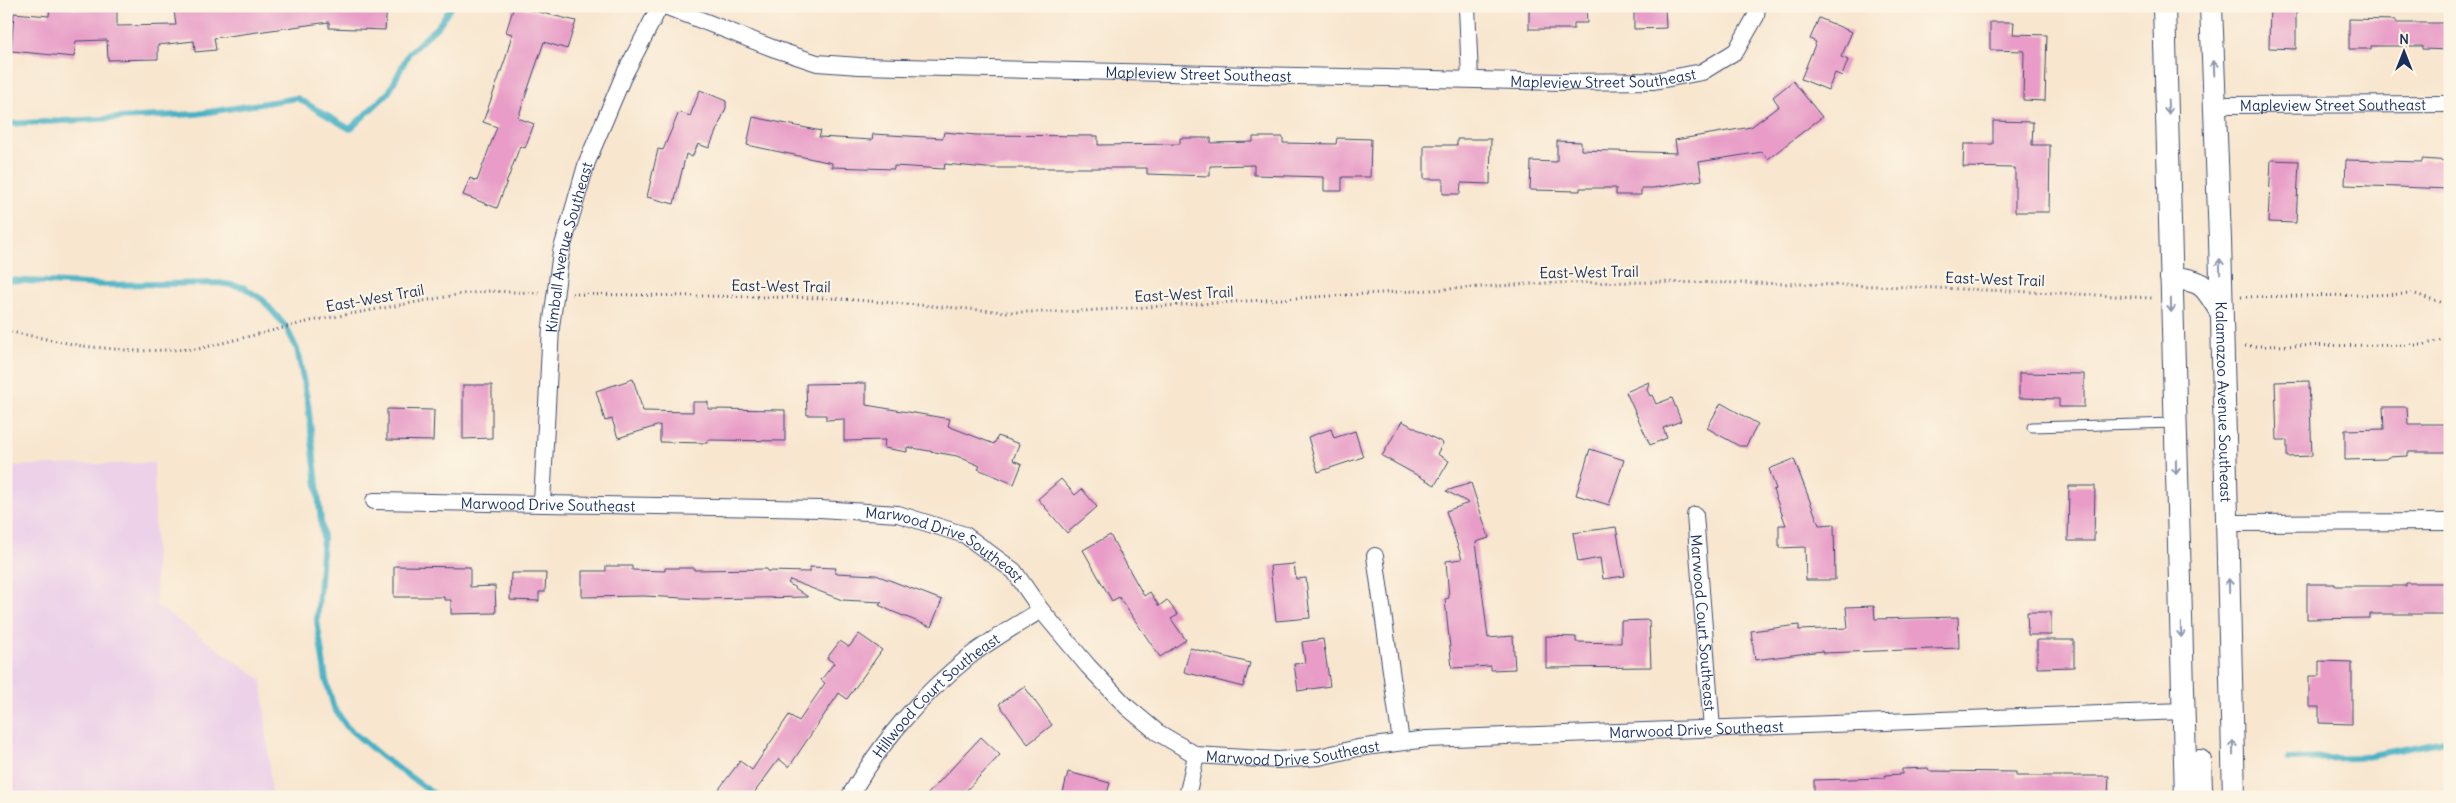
<svg xmlns="http://www.w3.org/2000/svg" width="2456" height="803" font-family="Delius,sans-serif">
<rect width="100%" height="100%" fill="#fcf5e5"/>
<filter id="ink" filterUnits="userSpaceOnUse"><feTurbulence type="fractalNoise" baseFrequency=".02" numOctaves="2"/><feDisplacementMap in="SourceGraphic" scale="10" xChannelSelector="R" yChannelSelector="G"/><feConvolveMatrix kernelMatrix="1 2 1 2 8 2 1 2 1" color-interpolation-filters="sRGB"/></filter>
<filter id="wash" filterUnits="userSpaceOnUse"><feTurbulence type="fractalNoise" baseFrequency=".0096" numOctaves="4" result="noise"/><feDisplacementMap in="SourceGraphic" scale="20" xChannelSelector="R" yChannelSelector="G"/><feGaussianBlur stdDeviation="1.12" result="paint"/><feColorMatrix in="noise" values="0 0 0 0 0 0 0 0 0 0 0 0 0 0 0 0 0 1.4 0 .05"/><feComposite in="paint" operator="in"/></filter>
<g filter="url(#wash)">
<rect width="100%" height="100%" fill="#f8e6cf"/>
<polygon fill="#ecd1e9" points="154,463 156,605 262,680 272,797 6,797 6,466"/>
<g fill="none" stroke-linecap="round" stroke-linejoin="round">
<g stroke="#47b1c5" stroke-width="6">
<polyline points="6,124 196,114 297,98 350,129 389,92 409,53 438,26 452,6"/>
<polyline points="6,280 106,285 219,283 243,287 263,300 286,327 297,349 308,403 323,539 317,621 326,680 334,708 347,727 381,756 438,797"/>
<polyline points="2288,759 2357,758 2450,740"/>
</g>
</g>
<g id="blocks">
<g fill="#e89cc7">
<polygon points="50,6 73,6 73,9 117,9 117,26 176,25 174,11 220,6 387,6 385,30 329,28 329,22 214,38 216,50 195,52 194,41 158,45 158,59 108,60 107,40 76,41 74,57 11,51 14,13 49,16"/>
<polygon points="514,6 576,21 567,49 544,42 518,118 534,124 525,148 520,146 497,208 463,195 470,178 477,181 497,127 483,122 506,57 512,34 506,32"/>
<polygon points="1529,6 1586,6 1587,23 1574,23 1574,29 1529,29"/>
<polygon points="1634,6 1665,6 1666,28 1634,29"/>
<polygon points="2270,6 2296,6 2296,49 2269,48"/>
<polygon points="1819,18 1852,32 1841,57 1848,60 1842,76 1835,73 1828,90 1801,79 1816,42 1810,39"/>
<polygon points="2349,19 2396,20 2396,23 2450,23 2450,50 2422,49 2422,46 2371,46 2371,49 2349,49"/>
<polygon points="1990,22 2014,22 2013,34 2047,35 2045,101 2023,100 2024,51 1990,50"/>
<polygon points="1793,81 1822,117 1768,159 1762,152 1699,162 1702,180 1653,188 1641,188 1641,195 1616,195 1616,188 1580,188 1580,191 1530,190 1531,161 1557,162 1557,141 1581,142 1581,150 1677,153 1675,140 1751,127 1779,106 1773,97"/>
<polygon points="700,90 726,101 726,108 709,148 698,144 692,157 686,154 674,204 647,197 658,149 663,150 679,112 690,116"/>
<polygon points="753,117 821,131 819,137 872,140 873,134 943,138 944,132 976,135 1098,136 1098,145 1180,144 1180,138 1211,138 1211,143 1253,142 1253,137 1283,137 1283,143 1336,144 1337,138 1371,139 1370,177 1342,177 1342,191 1324,191 1324,177 1254,175 1254,165 1210,166 1210,176 1147,174 1147,168 986,168 945,164 944,169 894,166 894,169 832,167 832,163 747,145"/>
<polygon points="1993,121 2033,122 2032,145 2050,145 2049,212 2015,212 2015,168 1963,167 1964,144 1993,144"/>
<polygon points="1457,139 1491,139 1490,184 1461,183 1460,194 1443,194 1443,179 1424,179 1424,145 1457,145"/>
<polygon points="2422,159 2450,161 2450,189 2345,185 2346,160 2422,162"/>
<polygon points="2271,160 2299,161 2296,223 2268,222"/>
<polygon points="2019,373 2084,374 2084,407 2059,407 2059,399 2019,398"/>
<polygon points="633,379 643,411 693,412 693,402 708,402 708,409 785,410 785,441 708,440 707,443 660,442 660,425 618,438 612,419 605,421 596,391"/>
<polygon points="2309,381 2312,456 2287,457 2287,440 2277,440 2275,382"/>
<polygon points="1649,382 1647,390 1650,396 1652,395 1656,404 1672,398 1681,421 1663,428 1667,438 1650,445 1626,392"/>
<polygon points="866,383 866,405 950,419 948,426 994,444 998,436 1019,444 1013,460 1022,464 1014,484 978,469 980,466 957,456 907,447 907,452 884,448 885,440 844,441 844,419 826,420 826,415 807,415 806,384"/>
<polygon points="463,385 492,385 492,438 463,439"/>
<polygon points="1721,403 1758,424 1746,446 1739,446 1707,428"/>
<polygon points="2383,407 2407,407 2408,424 2450,424 2450,452 2408,452 2408,456 2388,457 2386,459 2345,460 2345,430 2384,429"/>
<polygon points="387,409 434,410 433,441 387,440"/>
<polygon points="1402,421 1443,443 1437,454 1449,461 1435,485 1382,456"/>
<polygon points="1331,429 1334,438 1355,431 1363,457 1318,472 1308,437"/>
<polygon points="1590,449 1624,460 1609,505 1576,495"/>
<polygon points="1794,459 1819,525 1834,524 1835,580 1806,580 1805,547 1779,548 1779,525 1786,525 1773,490 1776,489 1769,469"/>
<polygon points="1061,479 1075,495 1082,489 1097,507 1067,533 1038,499"/>
<polygon points="1471,483 1489,538 1476,542 1488,638 1513,636 1515,669 1491,670 1491,666 1452,668 1445,599 1449,598 1446,561 1462,559 1446,511 1469,503 1446,491"/>
<polygon points="2069,486 2095,486 2094,541 2068,541"/>
<polygon points="1616,527 1625,576 1603,579 1600,558 1578,562 1573,533"/>
<polygon points="1110,535 1144,596 1150,592 1159,606 1167,600 1178,615 1171,619 1186,640 1160,657 1119,597 1112,601 1083,550"/>
<polygon points="1294,564 1296,579 1306,578 1310,618 1276,621 1270,566"/>
<polygon points="394,566 470,567 470,587 495,586 496,613 451,614 451,600 444,600 444,597 394,597"/>
<polygon points="606,566 632,566 632,570 665,571 665,568 694,568 694,570 767,569 767,571 810,572 810,567 836,568 835,573 876,575 942,600 931,627 891,611 879,605 882,602 842,600 790,580 788,583 808,597 703,599 644,596 582,597 582,571 606,571"/>
<polygon points="511,573 546,573 545,592 539,592 539,601 510,600"/>
<polygon points="2406,583 2448,583 2448,614 2370,614 2370,618 2307,619 2307,584 2335,584 2335,586 2406,586"/>
<polygon points="1874,606 1875,619 1958,617 1959,648 1823,653 1822,651 1755,660 1751,631 1799,625 1799,630 1848,628 1846,607"/>
<polygon points="2027,612 2051,612 2051,635 2028,635"/>
<polygon points="1649,620 1651,667 1546,668 1546,636 1576,637 1576,642 1621,643 1621,621"/>
<polygon points="859,634 882,650 847,699 839,693 789,767 779,759 751,797 713,797 740,761 752,770 789,715 799,721 825,683 821,680 834,663 827,658 840,641 849,647"/>
<polygon points="1323,639 1330,686 1298,691 1294,664 1305,663 1302,642"/>
<polygon points="2037,640 2074,640 2074,667 2037,668"/>
<polygon points="1190,648 1250,663 1243,687 1184,672"/>
<polygon points="2319,661 2352,662 2352,724 2319,723 2319,707 2309,707 2309,676 2319,676"/>
<polygon points="1024,686 1052,725 1028,744 999,704"/>
<polygon points="981,737 1000,755 960,797 925,797"/>
<polygon points="1928,768 1929,771 2016,772 2016,776 2109,776 2108,797 1814,797 1814,780 1885,778 1885,775 1902,774 1902,769"/>
<polygon points="1068,772 1110,783 1106,797 1062,797"/>
</g>
</g>
</g>
<g filter="url(#ink)">
<use href="#blocks" fill-opacity="0" stroke="#3c4a6f" stroke-width="1"/>
<g fill="none" stroke-linecap="round" stroke-linejoin="round">
<g stroke="#3c4a6f" stroke-width="11">
<polyline id="lane" points="2032,427 2174,423"/>
</g>
<g stroke="#3c4a6f" stroke-width="18">
<g id="street">
<path id="s1" d="M665,6L775,49L817,63L859,66L1563,82L1654,81L1702,72L1736,51L1756,16L1757,6"/>
<polyline points="1467,6 1470,79"/>
<path id="s2" d="M2215,105L2450,104"/>
<path id="s3" d="M374,501L820,509L898,514L965,535L1014,571L1041,610L1088,666L1127,707L1157,732L1196,755L1278,760L1319,757L1358,748L1427,739L2184,711"/>
<path id="s4" d="M542,504L551,327L561,252L587,162L623,77L660,6"/>
<path id="s5" d="M1695,515L1712,729"/>
<polyline points="2227,523 2450,522"/>
<polyline points="1375,556 1401,742"/>
<path id="s6" d="M849,797C882,741 919,697 970,656C992,639 1017,625 1041,610"/>
<polyline points="1187,797 1196,755"/>
</g>
</g>
<g stroke="#3c4a6f" stroke-width="24">
<g id="secondary">
<polyline points="2164,6 2186,797"/>
<path id="s7" d="M2211,6L2220,240L2234,797"/>
<path d="M2171,278C2204,280 2204,285 2221,312"/>
<polyline points="2200,761 2201,790 2204,797"/>
</g>
</g>
<g stroke="#3c4a6f" stroke-width="3" stroke-dasharray="1 4" stroke-linecap="butt">
<path d="M572,294L830,298L1007,312H1065L1547,283C1749,280 1951,287 2152,298"/>
<polyline points="2241,297 2415,294 2450,305"/>
<polyline points="6,331 82,346 136,351 198,349 311,321 462,294 490,291 539,293"/>
<polyline points="2245,346 2423,345 2450,337"/>
</g>
<use href="#lane" stroke="#fff" stroke-width="9"/>
<use href="#street" stroke="#fff" stroke-width="16"/>
<use href="#secondary" stroke="#fff" stroke-width="22"/>
</g>
<defs><path id="oneway-shaft" d="M-6 0H5M1.5-3L5.5 0L1.5 3" fill="none" stroke-width="1.6" stroke-linecap="round" stroke-linejoin="round" transform="scale(1.25)"/></defs>
<g stroke="#8d97ae">
<use href="#oneway-shaft" transform="translate(2214 68) rotate(-92)"/>
<use href="#oneway-shaft" transform="translate(2168 107) rotate(88)"/>
<use href="#oneway-shaft" transform="translate(2220 266) rotate(-91)"/>
<use href="#oneway-shaft" transform="translate(2171 305) rotate(89)"/>
<use href="#oneway-shaft" transform="translate(2176 467) rotate(89)"/>
<use href="#oneway-shaft" transform="translate(2229 586) rotate(-92)"/>
<use href="#oneway-shaft" transform="translate(2181 630) rotate(88)"/>
<use href="#oneway-shaft" transform="translate(2233 748) rotate(-91)"/>
</g>
</g>
<g text-anchor="middle" dominant-baseline="central" stroke-width="4.5" stroke-linejoin="round" paint-order="stroke">
<g font-size="15" fill="#1b2f5e" stroke="#fcf5e5">
<text stroke="none"><textPath href="#s1" startOffset="544">Mapleview Street Southeast</textPath></text>
<text stroke="none"><textPath href="#s1" startOffset="949">Mapleview Street Southeast</textPath></text>
<text stroke="none"><textPath href="#s2" startOffset="118">Mapleview Street Southeast</textPath></text>
<text stroke="none"><textPath href="#s4" startOffset="259">Kimball Avenue Southeast</textPath></text>
<text transform="translate(1589 272) rotate(-1)">East-West Trail</text>
<text transform="translate(1995 279) rotate(2)">East-West Trail</text>
<text transform="translate(781 286) rotate(1)">East-West Trail</text>
<text transform="translate(1184 294) rotate(-3)">East-West Trail</text>
<text transform="translate(375 298) rotate(-10)">East-West Trail</text>
<text stroke="none"><textPath href="#s7" startOffset="396">Kalamazoo Avenue Southeast</textPath></text>
<text stroke="none"><textPath href="#s3" startOffset="174">Marwood Drive Southeast</textPath></text>
<text stroke="none"><textPath href="#s3" startOffset="579">Marwood Drive Southeast</textPath></text>
<text stroke="none"><textPath href="#s5" startOffset="108">Marwood Court Southeast</textPath></text>
<text stroke="none"><textPath href="#s6" startOffset="135">Hillwood Court Southeast</textPath></text>
<text stroke="none"><textPath href="#s3" startOffset="1419">Marwood Drive Southeast</textPath></text>
<text stroke="none"><textPath href="#s3" startOffset="1014">Marwood Drive Southeast</textPath></text>
</g>
</g>
<rect width="2456" height="803" fill="none" stroke="#fcf5e5" stroke-width="25"/>
<g transform="translate(2404 52)" stroke="#fcf5e5" stroke-width="4" paint-order="stroke">
<path d="M0-4L9 19L0 12L-9 19Z" fill="#1b2f5e"/>
<text y="-8" font-size="14" font-weight="bold" text-anchor="middle" fill="#1b2f5e">N</text>
</g>
</svg>
